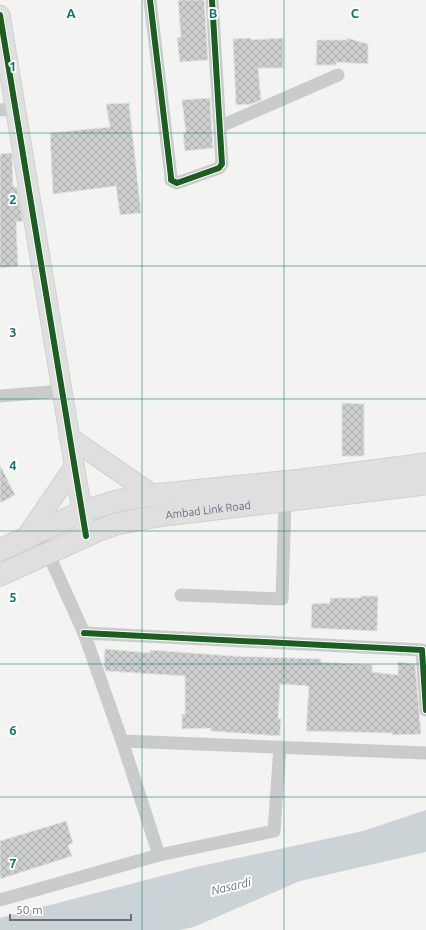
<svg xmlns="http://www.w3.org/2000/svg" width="426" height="930" font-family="Ubuntu,sans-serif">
<defs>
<pattern id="building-cross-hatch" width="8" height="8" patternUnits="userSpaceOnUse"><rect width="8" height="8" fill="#cdcece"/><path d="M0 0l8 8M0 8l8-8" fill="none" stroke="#aaacad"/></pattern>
</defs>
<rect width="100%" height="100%" fill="#f3f3f1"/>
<polygon fill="#ccd3d7" points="426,810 426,852 300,881 194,927 179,930 0,930 0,918 196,867 363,831"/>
<g fill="url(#building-cross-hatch)" stroke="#e2e2e1">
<polygon points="178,0 204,0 208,60 180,62 177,38 181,37"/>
<polygon points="251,38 251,40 283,38 283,68 258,68 261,100 252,104 236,105 233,39"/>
<polygon points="347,38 368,44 368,64 336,62 336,65 316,65 317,40 347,40"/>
<polygon points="210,98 213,148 185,151 183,133 186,133 182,100"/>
<polygon points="129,103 141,213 120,215 116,186 53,194 50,133 110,127 106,104"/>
<polygon points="12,153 13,187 17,187 23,221 16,222 18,266 0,268 0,154"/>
<polygon points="342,403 364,404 364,456 342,456"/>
<polygon points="0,465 15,495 0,503"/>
<polygon points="361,596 378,596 377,631 311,628 312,604 330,603 330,598 361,598"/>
<polygon points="105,649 150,653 150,650 233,656 321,659 321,662 372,665 372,672 398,675 398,662 415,664 421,734 392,735 392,733 306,731 309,686 280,684 278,719 281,719 280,736 211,731 210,728 182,729 182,714 185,714 185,676 106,671 104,666"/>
<polygon points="66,821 73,843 68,845 72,856 0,879 0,841"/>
</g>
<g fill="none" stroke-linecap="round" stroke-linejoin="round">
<g stroke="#d0d1d0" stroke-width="21">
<g id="secondary">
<polyline points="0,15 86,536"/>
<polyline points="69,437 153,495"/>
<polyline points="26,537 74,467"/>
</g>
</g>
<g stroke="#d0d1d0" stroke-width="23">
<g id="primary">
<polyline points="0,550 81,512 120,500 153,495 302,480 426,464"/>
<path id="s1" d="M0,575L97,531L116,524L157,516L426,484"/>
</g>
</g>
<g stroke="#cacbcc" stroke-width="13">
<polyline points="150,0 171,177 171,180 177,183 219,168 222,164 212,0"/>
<polyline points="0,110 15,109"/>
<polyline points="221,126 338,75"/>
<polyline points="0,396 61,391"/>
<polyline points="38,531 84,633 122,741 159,855"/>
<polyline points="181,595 282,599 285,502"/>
<polyline points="84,633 422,650 426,710"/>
<polyline points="122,741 426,753"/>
<polyline points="0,900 159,855 274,831 280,747"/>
</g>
<use href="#secondary" stroke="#dfdfe0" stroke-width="19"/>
<use href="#primary" stroke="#dfdfe0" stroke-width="21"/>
<g stroke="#fff" stroke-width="8">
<g id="cycleway">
<polyline points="150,0 171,177 171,180 177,183 219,168 222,164 212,0"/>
<polyline points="0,15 86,536"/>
<polyline points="84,633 422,650 426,710"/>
</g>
</g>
<use href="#cycleway" stroke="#1b5e20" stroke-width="6"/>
</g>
<path fill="none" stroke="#0f766e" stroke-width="1" stroke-opacity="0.55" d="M142,0V930M284,0V930M0,133H426M0,266H426M0,399H426M0,531H426M0,664H426M0,797H426"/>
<g text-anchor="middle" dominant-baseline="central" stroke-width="4" stroke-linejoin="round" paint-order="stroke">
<g font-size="11" fill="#637181" stroke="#fff">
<text stroke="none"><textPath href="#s1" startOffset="220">Ambad Link Road</textPath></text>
</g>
<g font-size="12" font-style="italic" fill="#637985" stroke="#fff">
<text transform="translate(231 886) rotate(-13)">Nasardi</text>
</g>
</g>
<g font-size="13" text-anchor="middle" font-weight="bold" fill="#0f766e" stroke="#fff" stroke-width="4" stroke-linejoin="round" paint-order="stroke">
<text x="71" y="18">A</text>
<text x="213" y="18">B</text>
<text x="355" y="18">C</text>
<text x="13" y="71">1</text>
<text x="13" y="204">2</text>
<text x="13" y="337">3</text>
<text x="13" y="470">4</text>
<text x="13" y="602">5</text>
<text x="13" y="735">6</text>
<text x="13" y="868">7</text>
</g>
<path d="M10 914v6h121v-6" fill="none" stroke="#637181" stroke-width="2"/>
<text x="16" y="914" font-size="12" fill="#637181" stroke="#ffffff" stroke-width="3" paint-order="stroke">50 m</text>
</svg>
